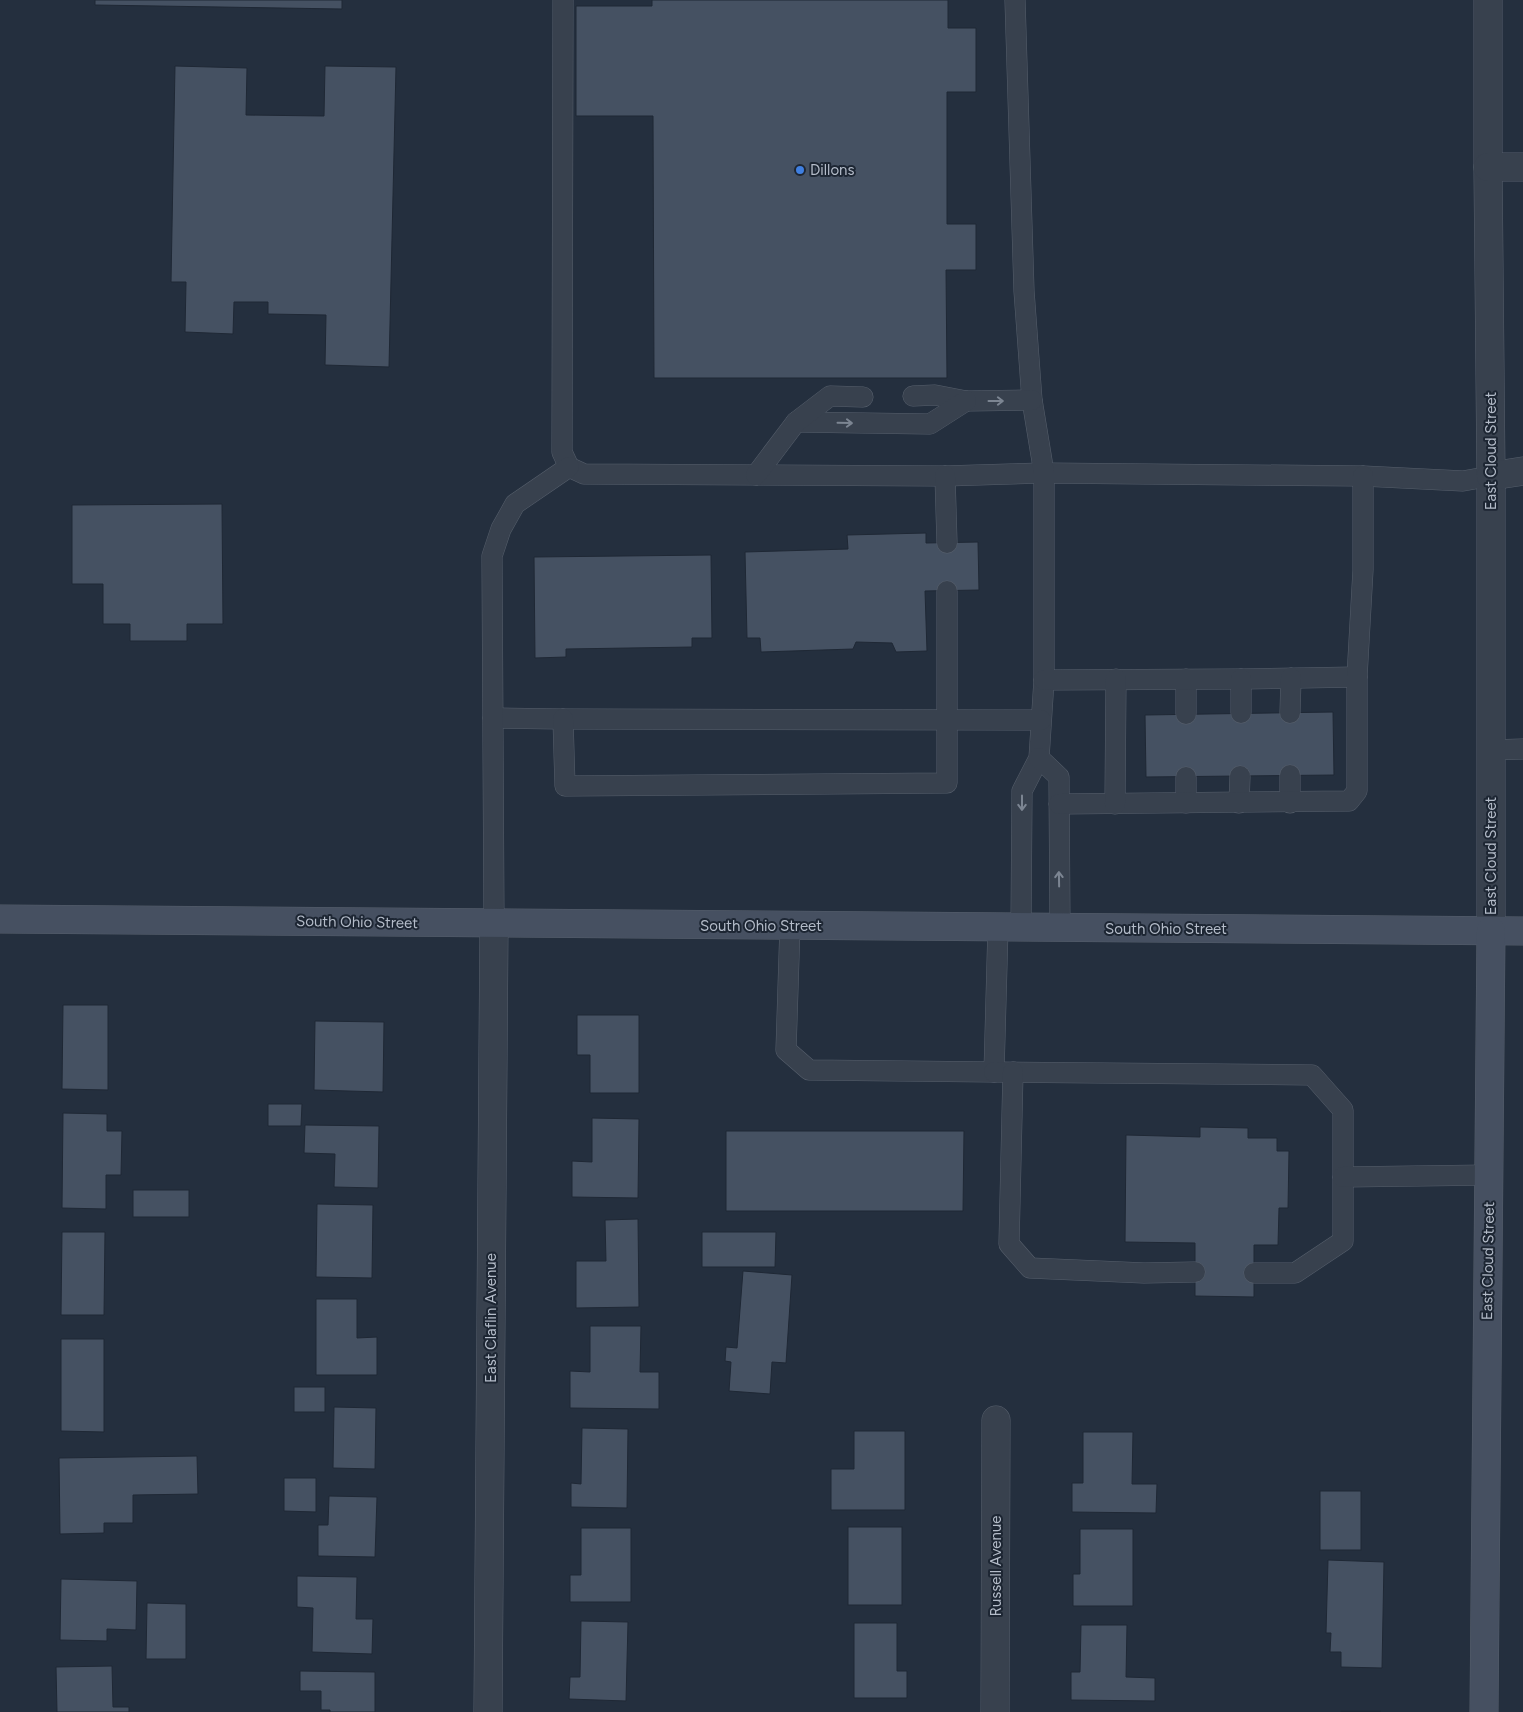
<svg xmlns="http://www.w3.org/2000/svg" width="1523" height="1712" font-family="Figtree,sans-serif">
<rect width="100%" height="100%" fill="#242f3e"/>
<g fill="#455162" stroke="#1f2835">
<polygon points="95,0 342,0 342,9 95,5"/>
<polygon points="652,0 948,0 948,28 976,28 976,92 947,92 947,224 976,224 976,270 946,270 947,378 654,378 653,116 576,116 576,6 652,6"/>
<polygon points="175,66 247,68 246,115 324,116 325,66 396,67 389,367 325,365 326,315 268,314 268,302 234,302 233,334 185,332 186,282 171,282"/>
<polygon points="222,504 223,624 187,624 187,641 130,641 130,624 103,624 103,584 72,584 72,505"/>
<polygon points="926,533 926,543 978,542 979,590 925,591 927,651 896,652 892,643 856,642 853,649 761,652 760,638 747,638 745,552 848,549 847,535"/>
<polygon points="711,555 712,638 692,638 692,647 566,649 566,657 535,658 534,557"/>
<polygon points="1333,712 1334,775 1146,777 1145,715"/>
<polygon points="63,1005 108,1005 108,1090 62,1089"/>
<polygon points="577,1015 639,1015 639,1093 590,1093 590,1055 577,1055"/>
<polygon points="315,1021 384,1022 383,1092 314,1090"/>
<polygon points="268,1104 302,1104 301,1126 268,1126"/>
<polygon points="63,1113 107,1114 107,1131 122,1131 121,1175 106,1175 106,1209 62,1208"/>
<polygon points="592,1118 639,1119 638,1198 572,1197 572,1161 592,1162"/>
<polygon points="305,1125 379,1126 378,1188 334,1187 335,1154 304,1153"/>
<polygon points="1200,1127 1248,1128 1248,1138 1277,1138 1277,1151 1289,1151 1288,1208 1279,1208 1278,1245 1254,1245 1254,1297 1195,1296 1195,1243 1125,1242 1126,1135 1200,1137"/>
<polygon points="726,1131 964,1131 963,1211 726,1211"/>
<rect x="133" y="1190" width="56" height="27"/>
<polygon points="317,1204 373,1205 372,1278 316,1277"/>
<polygon points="638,1219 639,1307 576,1308 576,1261 606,1261 605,1220"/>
<polygon points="62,1232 105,1232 104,1315 61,1315"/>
<polygon points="702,1232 776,1232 775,1267 702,1267"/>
<polygon points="743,1271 792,1275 786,1363 772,1362 770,1394 729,1391 731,1362 725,1361 726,1347 737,1348"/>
<polygon points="316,1299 357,1299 357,1338 377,1337 377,1375 316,1375"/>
<polygon points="590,1326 641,1326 640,1372 659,1372 659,1409 570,1408 570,1371 590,1372"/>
<polygon points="61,1339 104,1339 104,1432 61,1431"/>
<rect x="294" y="1387" width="31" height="25"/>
<polygon points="334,1407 376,1408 375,1469 333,1468"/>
<polygon points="582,1428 628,1429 627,1508 571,1507 571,1483 581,1484"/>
<polygon points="854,1431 905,1431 905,1510 831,1510 831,1469 854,1469"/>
<polygon points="1083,1432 1133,1432 1132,1484 1157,1484 1156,1513 1072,1512 1072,1483 1083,1483"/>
<polygon points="197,1456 198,1494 133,1495 133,1523 104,1523 104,1533 60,1534 59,1458"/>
<polygon points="284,1478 316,1478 316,1512 284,1511"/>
<rect x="1320" y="1491" width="41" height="59"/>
<polygon points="329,1496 377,1497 375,1557 318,1556 318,1525 328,1525"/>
<rect x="848" y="1527" width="54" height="78"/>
<polygon points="581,1528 631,1528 631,1602 570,1602 570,1575 581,1575"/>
<polygon points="1080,1529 1133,1529 1133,1606 1073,1606 1073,1574 1080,1574"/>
<polygon points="1328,1560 1384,1562 1382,1668 1341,1667 1341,1652 1330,1652 1331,1633 1326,1633"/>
<polygon points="297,1576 357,1577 356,1619 373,1619 372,1654 312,1652 313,1608 297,1607"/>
<polygon points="61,1579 137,1581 136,1630 107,1629 107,1641 60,1640"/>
<polygon points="147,1603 186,1604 186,1659 146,1659"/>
<polygon points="581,1621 628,1622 626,1701 569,1699 570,1677 580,1677"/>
<polygon points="854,1623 897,1623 897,1671 907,1671 907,1698 854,1698"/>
<polygon points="1081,1625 1127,1625 1126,1677 1155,1678 1155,1701 1071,1700 1071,1672 1080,1672"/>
<polygon points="112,1666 113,1707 129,1707 129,1712 57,1712 56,1667"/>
<polygon points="300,1671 375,1672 375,1712 330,1712 330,1710 321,1710 321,1691 300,1691"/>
<rect x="1341" y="1711" width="39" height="1"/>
</g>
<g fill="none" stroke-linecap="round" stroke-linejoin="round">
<g stroke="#565f6c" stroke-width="21">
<g id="lane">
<polyline points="563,0 562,452 569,467 584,474 945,476 1044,473 1363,476 1463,481 1491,476"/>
<polyline points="1015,0 1024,291 1032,400 1044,473 1044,680 1039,758 1022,791 1021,928"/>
<polyline points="913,396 935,395 966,401 1032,400"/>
<polyline points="796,422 930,424 966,401"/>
<polyline points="756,475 796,422 830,396 863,397"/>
<polyline points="945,476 947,543"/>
<polyline points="1186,679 1186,714"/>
<polyline points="1044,680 1241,679 1357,677"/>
<polyline points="1241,713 1241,679"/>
<polyline points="1290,713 1291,678"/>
<polyline points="493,718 563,719 1041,720"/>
<polyline points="563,719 565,786 947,783 947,591"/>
<polyline points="1490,750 1523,749"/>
<polyline points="1039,758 1059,777 1060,928"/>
<polyline points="1290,775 1290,803"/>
<polyline points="1186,777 1186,803"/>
<polyline points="1239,803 1240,776"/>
<polyline points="1059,804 1349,801 1357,791 1357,677 1363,570 1363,476"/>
<polyline points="1115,804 1116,679"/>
<polyline points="494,924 492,556 501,529 515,504 569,467"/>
<polyline points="790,926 786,1050 809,1070 994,1072 998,928"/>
<polyline points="994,1072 1312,1075 1343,1110 1343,1241 1295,1273 1254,1273"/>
<polyline points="1013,1072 1009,1244 1030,1268 1144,1273 1195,1272"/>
<polyline points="1343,1177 1489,1175"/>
</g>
</g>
<g stroke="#565f6c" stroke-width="29">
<g id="street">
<polyline points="1488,0 1488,167 1491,476 1491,931"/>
<polyline points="1488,167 1523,167"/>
<polyline points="1491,476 1523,471"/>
<polyline points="488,1712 494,924"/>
<polyline points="995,1712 996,1420"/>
</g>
</g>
<g stroke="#565f6c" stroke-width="29">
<g id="secondary">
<polyline points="0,919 1523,931"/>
<polyline points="1484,1712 1491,931"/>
</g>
</g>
<use href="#lane" stroke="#38414e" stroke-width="20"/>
<use href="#street" stroke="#38414e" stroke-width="28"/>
<use href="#secondary" stroke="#465061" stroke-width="28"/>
</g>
<defs><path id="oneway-shaft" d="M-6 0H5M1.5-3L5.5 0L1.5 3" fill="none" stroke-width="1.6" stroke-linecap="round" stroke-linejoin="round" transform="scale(1.25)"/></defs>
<g stroke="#7c8592">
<use href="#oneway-shaft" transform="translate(996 401)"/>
<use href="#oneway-shaft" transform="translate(845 423) rotate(1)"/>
<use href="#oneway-shaft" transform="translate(1022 803) rotate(90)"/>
<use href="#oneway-shaft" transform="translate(1059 879) rotate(-91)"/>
</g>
<circle fill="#3f7fe0" stroke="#1d2633" stroke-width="2" cx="800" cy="170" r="5"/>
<g text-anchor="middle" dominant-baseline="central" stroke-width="4" stroke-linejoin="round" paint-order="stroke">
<g font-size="15" fill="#b4bcc9" stroke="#1d2633" text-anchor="start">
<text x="810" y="170">Dillons</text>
</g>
<g font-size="15" fill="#b4bcc9" stroke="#1d2633">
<text transform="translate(1491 451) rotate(-90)">East Cloud Street</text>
<text transform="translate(1491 856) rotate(-90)">East Cloud Street</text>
<text transform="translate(357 922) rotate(1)">South Ohio Street</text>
<text x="761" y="926">South Ohio Street</text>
<text x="1166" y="929">South Ohio Street</text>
<text transform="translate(1488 1261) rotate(-89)">East Cloud Street</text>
<text transform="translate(491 1318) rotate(-90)">East Claflin Avenue</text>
<text transform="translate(996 1566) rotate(-90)">Russell Avenue</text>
</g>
</g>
</svg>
